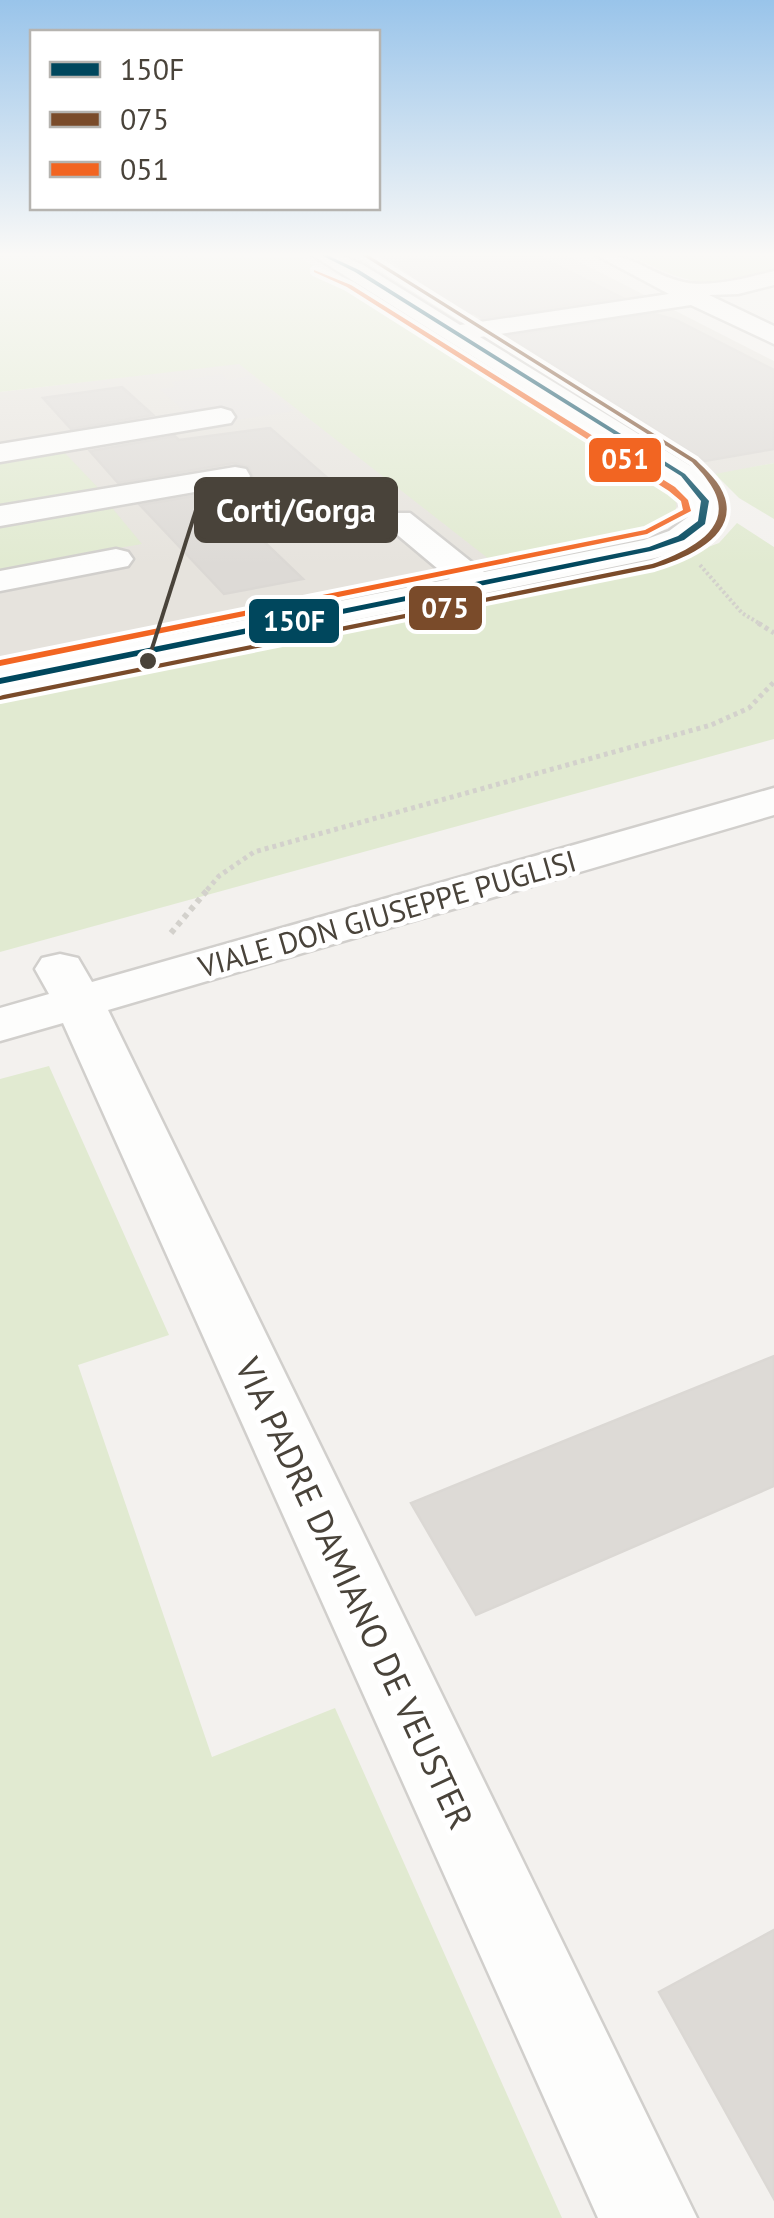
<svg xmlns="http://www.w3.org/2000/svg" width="774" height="2218" font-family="'PT Sans',sans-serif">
<rect width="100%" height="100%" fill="#f3f1ee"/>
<polygon fill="#e6e3dd" points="354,255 566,255 774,361 774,463 715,475 647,533 0,672 0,392 478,334"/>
<g fill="#e1ead1">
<polygon points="0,255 299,257 662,478 676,491 676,511 647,533 494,563 239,364 0,392"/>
<path d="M630,255H774V272C706,289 691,286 630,255Z"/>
<polygon points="63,451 104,494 0,513 0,462"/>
<polygon points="774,463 774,519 739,498 715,474"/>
<polygon points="108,503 142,544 0,569 0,521"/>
<polygon points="737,523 774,547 774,739 0,952 0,699 679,558 719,543"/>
<polygon points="49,1066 169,1335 78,1365 212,1757 335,1708 562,2218 0,2218 0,1079"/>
</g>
<polygon fill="#e5e2df" points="221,374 228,380 249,376 294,411 224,422 209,410 187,413 159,389 175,387 171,382"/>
<g fill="#dddad6" stroke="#dbd8d4" stroke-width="2.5">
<polygon points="456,255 536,255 621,297 482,318 474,313 464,314 394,262"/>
<polygon points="655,314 676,320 774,370 774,449 705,461 508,336"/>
<polygon points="122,387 153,415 71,429 43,398"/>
<polygon points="270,428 369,514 255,533 303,579 224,594 140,505 247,487 253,478 249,467 234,463 118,483 90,451 175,436 179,440"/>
<polygon points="774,1356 774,1486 476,1615 411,1503"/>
<polygon points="774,1930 774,2199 659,1992"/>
</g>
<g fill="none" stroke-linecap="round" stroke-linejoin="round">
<g stroke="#d1cfcc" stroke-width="5">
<g id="minor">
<path d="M312,255H341L365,266L460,325L669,294L596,255C637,255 644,271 679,281C707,289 746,278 774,271V285L738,294L709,295L774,326V344L691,305L480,337L694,468L721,501C725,538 680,552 651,559L0,693V669L450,579L388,527L383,520L388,513H410L484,572L644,540L669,531L688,517L690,501L672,482Z"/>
<polygon points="221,408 231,411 235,417 231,423 0,462 0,444"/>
<polygon points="235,467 246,469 250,476 246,483 0,526 0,506"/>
<polygon points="116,549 128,552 133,559 128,566 0,591 0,571"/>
<polygon points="774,788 774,815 108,1010 697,2218 598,2218 63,1023 0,1041 0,1008 49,994 35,969 42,958 60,954 78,958 92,982"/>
</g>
</g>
<polyline stroke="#d3d1cc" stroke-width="4" stroke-dasharray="2.5 2.5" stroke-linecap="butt" points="700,565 742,613 762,625"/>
<g stroke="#d3d1cc" stroke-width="5" stroke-dasharray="4 4" stroke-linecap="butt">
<polyline points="758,623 774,633"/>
<polyline points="207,890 219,876 254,852 711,725 749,708 774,682"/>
</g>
<polyline stroke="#d3d1cc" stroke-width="6" stroke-dasharray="5 5" stroke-linecap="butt" points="171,933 209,888"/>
<use href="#minor" fill="#fdfdfc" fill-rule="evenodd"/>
<g stroke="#fff" stroke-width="8">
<polygon id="bus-1" points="321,255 327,255 359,270 685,474 709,501 705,524 684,540 651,551 0,684 0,678 649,547 678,536 698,521 701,501 681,476 355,272"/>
</g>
<g stroke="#fff" stroke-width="8">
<path id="bus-2" d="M362,255H368L696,460C707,471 720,482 725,498C737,538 684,559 654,568L0,700V696L3,695L652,564C688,551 742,527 708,481C704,474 697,468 692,462Z"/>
</g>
<g stroke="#fff" stroke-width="8">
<polygon id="bus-3" points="314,270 351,285 675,487 688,500 691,511 647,534 0,666 0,660 645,530 683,510 681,501 669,491 347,287 314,272"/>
</g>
<use href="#bus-1" fill="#00475d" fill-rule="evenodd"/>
<use href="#bus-2" fill="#7a4b2a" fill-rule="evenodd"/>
<use href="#bus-3" fill="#f26522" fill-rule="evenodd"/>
</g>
<linearGradient id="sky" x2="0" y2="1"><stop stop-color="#99c4ea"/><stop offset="0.45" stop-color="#faf9f7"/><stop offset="1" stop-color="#faf9f7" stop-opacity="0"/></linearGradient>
<rect width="774" height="566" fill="url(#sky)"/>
<g text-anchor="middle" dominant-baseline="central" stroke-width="10" stroke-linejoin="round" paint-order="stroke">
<g font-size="30" fill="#49433a" stroke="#fff">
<text transform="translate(387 913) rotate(-16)">VIALE DON GIUSEPPE PUGLISI</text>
</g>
<g font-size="35" fill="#49433a" stroke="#fff">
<text transform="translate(355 1593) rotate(65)">VIA PADRE DAMIANO DE VEUSTER</text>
</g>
</g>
<path fill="none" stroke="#49433a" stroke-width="4" d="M148 661L196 510"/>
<circle fill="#49433a" stroke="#fff" stroke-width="4" cx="148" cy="661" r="10"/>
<rect fill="#49433a" stroke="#49433a" stroke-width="4" x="196" y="479" width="200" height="62" rx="10"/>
<g font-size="32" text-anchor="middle" font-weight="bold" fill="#fff">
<text x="296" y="522">Corti/Gorga</text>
</g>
<g stroke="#fff" stroke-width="4">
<rect x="587" y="436" width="76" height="48" rx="10" fill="#f26522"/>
<rect x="407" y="584" width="77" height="48" rx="10" fill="#7a4b2a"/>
<rect x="247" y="597" width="94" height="48" rx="10" fill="#00475d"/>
</g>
<g font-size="28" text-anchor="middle" font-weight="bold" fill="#fff">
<text x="625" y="469">051</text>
<text x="445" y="618">075</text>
<text x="294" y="631">150F</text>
</g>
<rect x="30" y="30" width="350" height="180" fill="#ffffff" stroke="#b6b4b0" stroke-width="2.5"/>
<rect x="50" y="62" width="50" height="15" fill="#00475d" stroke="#b6b4b0" stroke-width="2.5"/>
<text x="120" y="80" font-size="30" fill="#49433a">150F</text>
<rect x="50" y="112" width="50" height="15" fill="#7a4b2a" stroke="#b6b4b0" stroke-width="2.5"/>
<text x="120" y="130" font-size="30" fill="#49433a">075</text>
<rect x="50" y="162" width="50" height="15" fill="#f26522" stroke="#b6b4b0" stroke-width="2.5"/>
<text x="120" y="180" font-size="30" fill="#49433a">051</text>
</svg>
